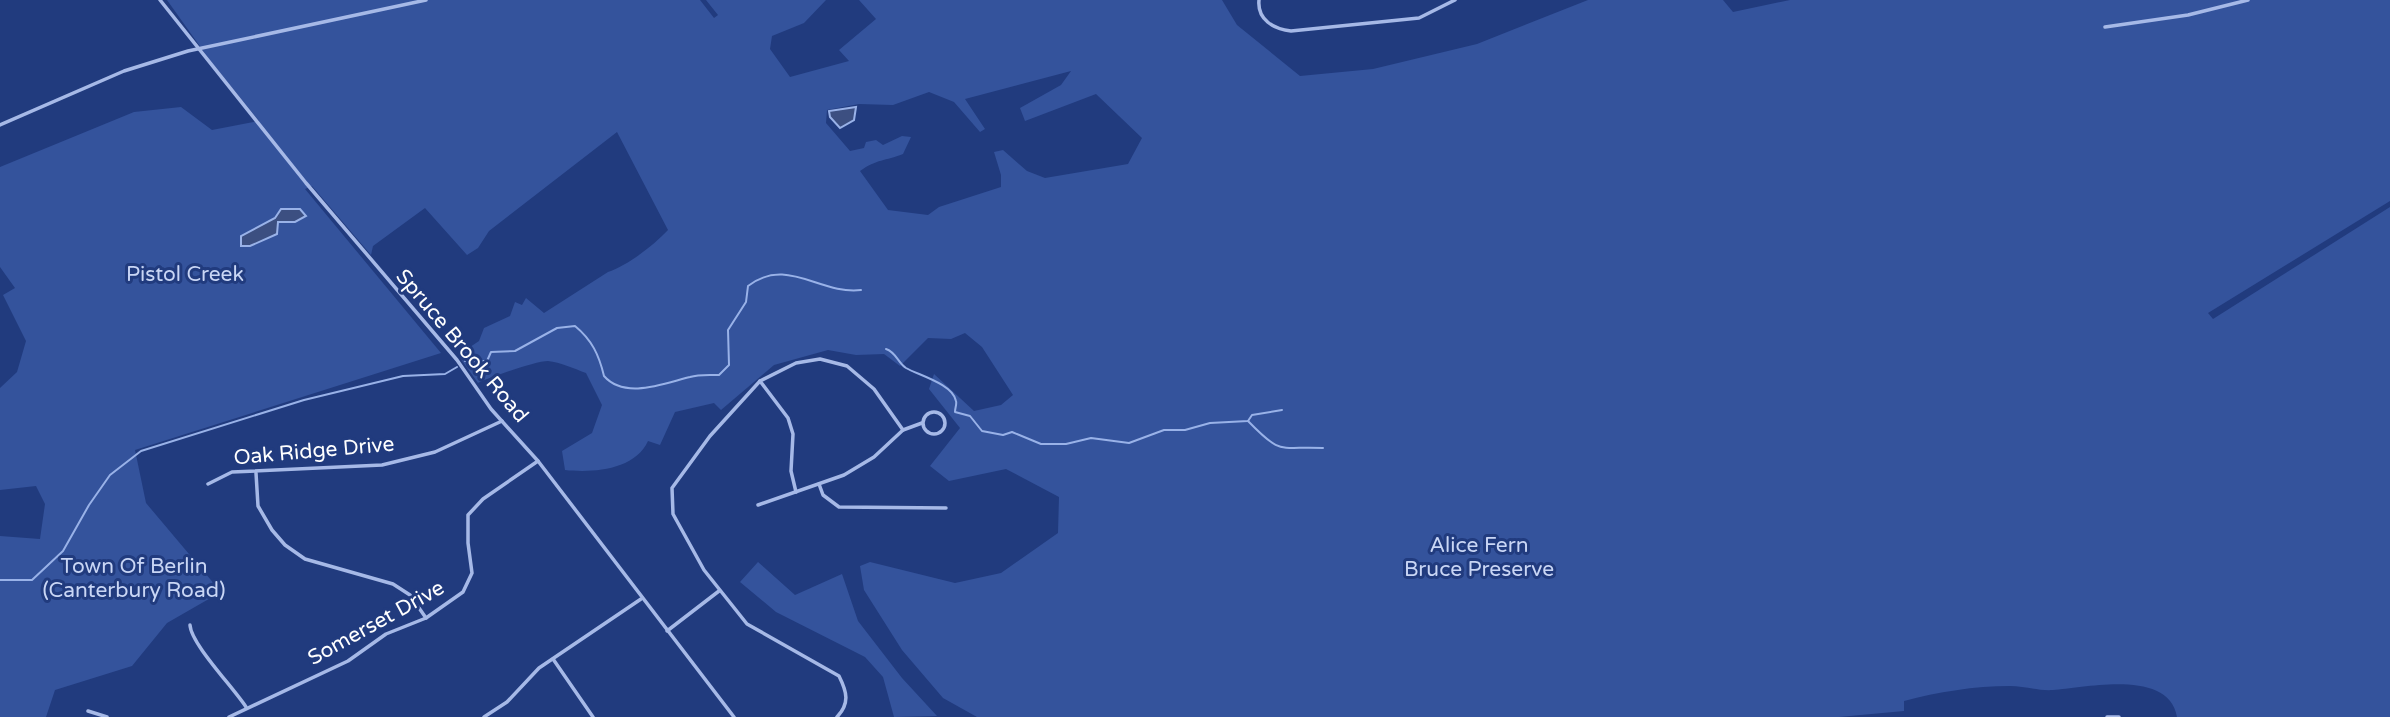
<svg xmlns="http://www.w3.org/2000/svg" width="2390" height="717" font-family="'Varela Round',sans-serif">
<rect width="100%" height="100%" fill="#213b7e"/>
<g fill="#34539c" fill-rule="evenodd">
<path d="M167,0H700L714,18L718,15L706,0H826L804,23L772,36L770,49L790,77L849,61L839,50L876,19L859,0H1222L1237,25L1300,76L1373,69L1477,44L1588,0H1723L1733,12L1790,0H2390V201L2208,313L2213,319L2390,207V717H2177C2169,668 2084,688 2053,690C2038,691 2024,686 2010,686C1974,686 1938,692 1904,701V711L1839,717H977L943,698L902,650L864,590L860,566L870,562L955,583L1001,573L1058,533L1059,497L1006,469L949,481L930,466L960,428L929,389L934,374L974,411L1001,405L1013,395L982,347L965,333L951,339L928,338L900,366L884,354L856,355L828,350L774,365L721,410L714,403L675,412L660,445L648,441C635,470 593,473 565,470L562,451L592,433L602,405L586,373C575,369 560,362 548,361C536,361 490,377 478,383L458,355L479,341L484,328L510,316L515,302L522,305L526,298L544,313L608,272C627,266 654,245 668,230L617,132L489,231L478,248L467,255L425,208L373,246L371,255L312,186L305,189L441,353L135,450L146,503L221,592L167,623L132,666L55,690L46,717H0V536L40,539L45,504L36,486L0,490V388L17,372L26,341L3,295L15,288L0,267V167L134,112L181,107L212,130L259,121L209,59ZM1071,71L1061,85L1020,108L1025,121L1096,94L1142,138L1128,164L1045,178L1027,171L1003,150L994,152L1001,175V187L939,207L928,215L888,210L860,171C877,159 885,161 903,154L911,137L902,136L883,145L876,140L866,142L864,148L850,151L826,123L827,110L859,104L893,105L929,92L954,102L980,132L985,129L965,99Z"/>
<polygon points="758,562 795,595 842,574 858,621 902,678 937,716 894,717 883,677 865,657 776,612 740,582"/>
</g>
<g fill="#3c4f81" stroke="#99b2e8" stroke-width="2">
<polygon points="856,107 854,120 840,128 830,117 829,111"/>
<polygon points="281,209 300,209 306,216 295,222 278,222 277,234 250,246 241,246 241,236 275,218"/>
</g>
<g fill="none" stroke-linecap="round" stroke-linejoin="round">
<g stroke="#99b2e8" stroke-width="2">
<path d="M886,349C896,352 898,363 906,368C918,375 953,384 956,401C957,404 955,408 955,412L970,416L982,431L1003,435L1012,432L1041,444H1066L1091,438L1129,443L1164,430H1185L1210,423L1248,421L1252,415L1282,410"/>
<path d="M465,361H487L491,352L515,351L557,328L575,326C592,340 599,355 604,376C625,400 665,383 690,377C699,374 710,375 719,375L729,365L728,330L746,302L748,286C787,256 820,295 861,290"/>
<path d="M1248,421C1282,456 1278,446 1323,448"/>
<polyline points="0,580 32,580 63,551 89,505 110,475 141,451 304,400 403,376 445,374 457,367"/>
</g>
<g stroke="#a6b9e7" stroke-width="3.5">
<polyline points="160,0 306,183 457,360 491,409 538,461 734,717"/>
<path d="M1259,0C1257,20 1274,29 1291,31L1419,18L1455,0"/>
<polyline points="2105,27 2188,15 2248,0"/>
<polyline points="0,125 124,71 188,51 426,0"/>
<polyline points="760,381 788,418 793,434 791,471 796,492"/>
<circle cx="934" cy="423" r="11"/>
<polyline points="256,473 258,506 272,530 285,545 305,559 393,584 410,595 426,618"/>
<polyline points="208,484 232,472 382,465 435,452 502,421"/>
<polyline points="819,484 823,495 839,507 946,508"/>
<polyline points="758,505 844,475 874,457 903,430 922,423"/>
<path d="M190,625C191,644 233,687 246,707"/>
<polyline points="667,631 719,591"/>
<polyline points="553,659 593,717"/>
<polyline points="88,711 107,717"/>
<polyline points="229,717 348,661 386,634 426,618 463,592 472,573 468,543 468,515 483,499 538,461"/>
<polyline points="484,717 507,702 539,668 641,599"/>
<path d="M837,717C850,703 847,692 839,676L747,624L704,570L673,514L672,488L710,436L760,381L796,363L820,359L847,366L874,389L903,430"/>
<polyline points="2107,717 2119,717"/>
</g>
</g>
<g text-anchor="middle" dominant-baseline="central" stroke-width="6" stroke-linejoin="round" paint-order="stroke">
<g font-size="21" fill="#c9d6f5" stroke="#213b7e">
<text x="185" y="274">Pistol Creek</text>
<text x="1479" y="545">Alice Fern<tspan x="1479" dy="24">Bruce Preserve</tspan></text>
<text x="134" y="566">Town Of Berlin<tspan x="134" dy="24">(Canterbury Road)</tspan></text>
</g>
<g font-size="21" fill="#fff" stroke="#213b7e">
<text transform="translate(462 346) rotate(50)">Spruce Brook Road</text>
<text transform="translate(314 451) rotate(-5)">Oak Ridge Drive</text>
<text transform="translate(376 623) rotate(-29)">Somerset Drive</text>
</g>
</g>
</svg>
